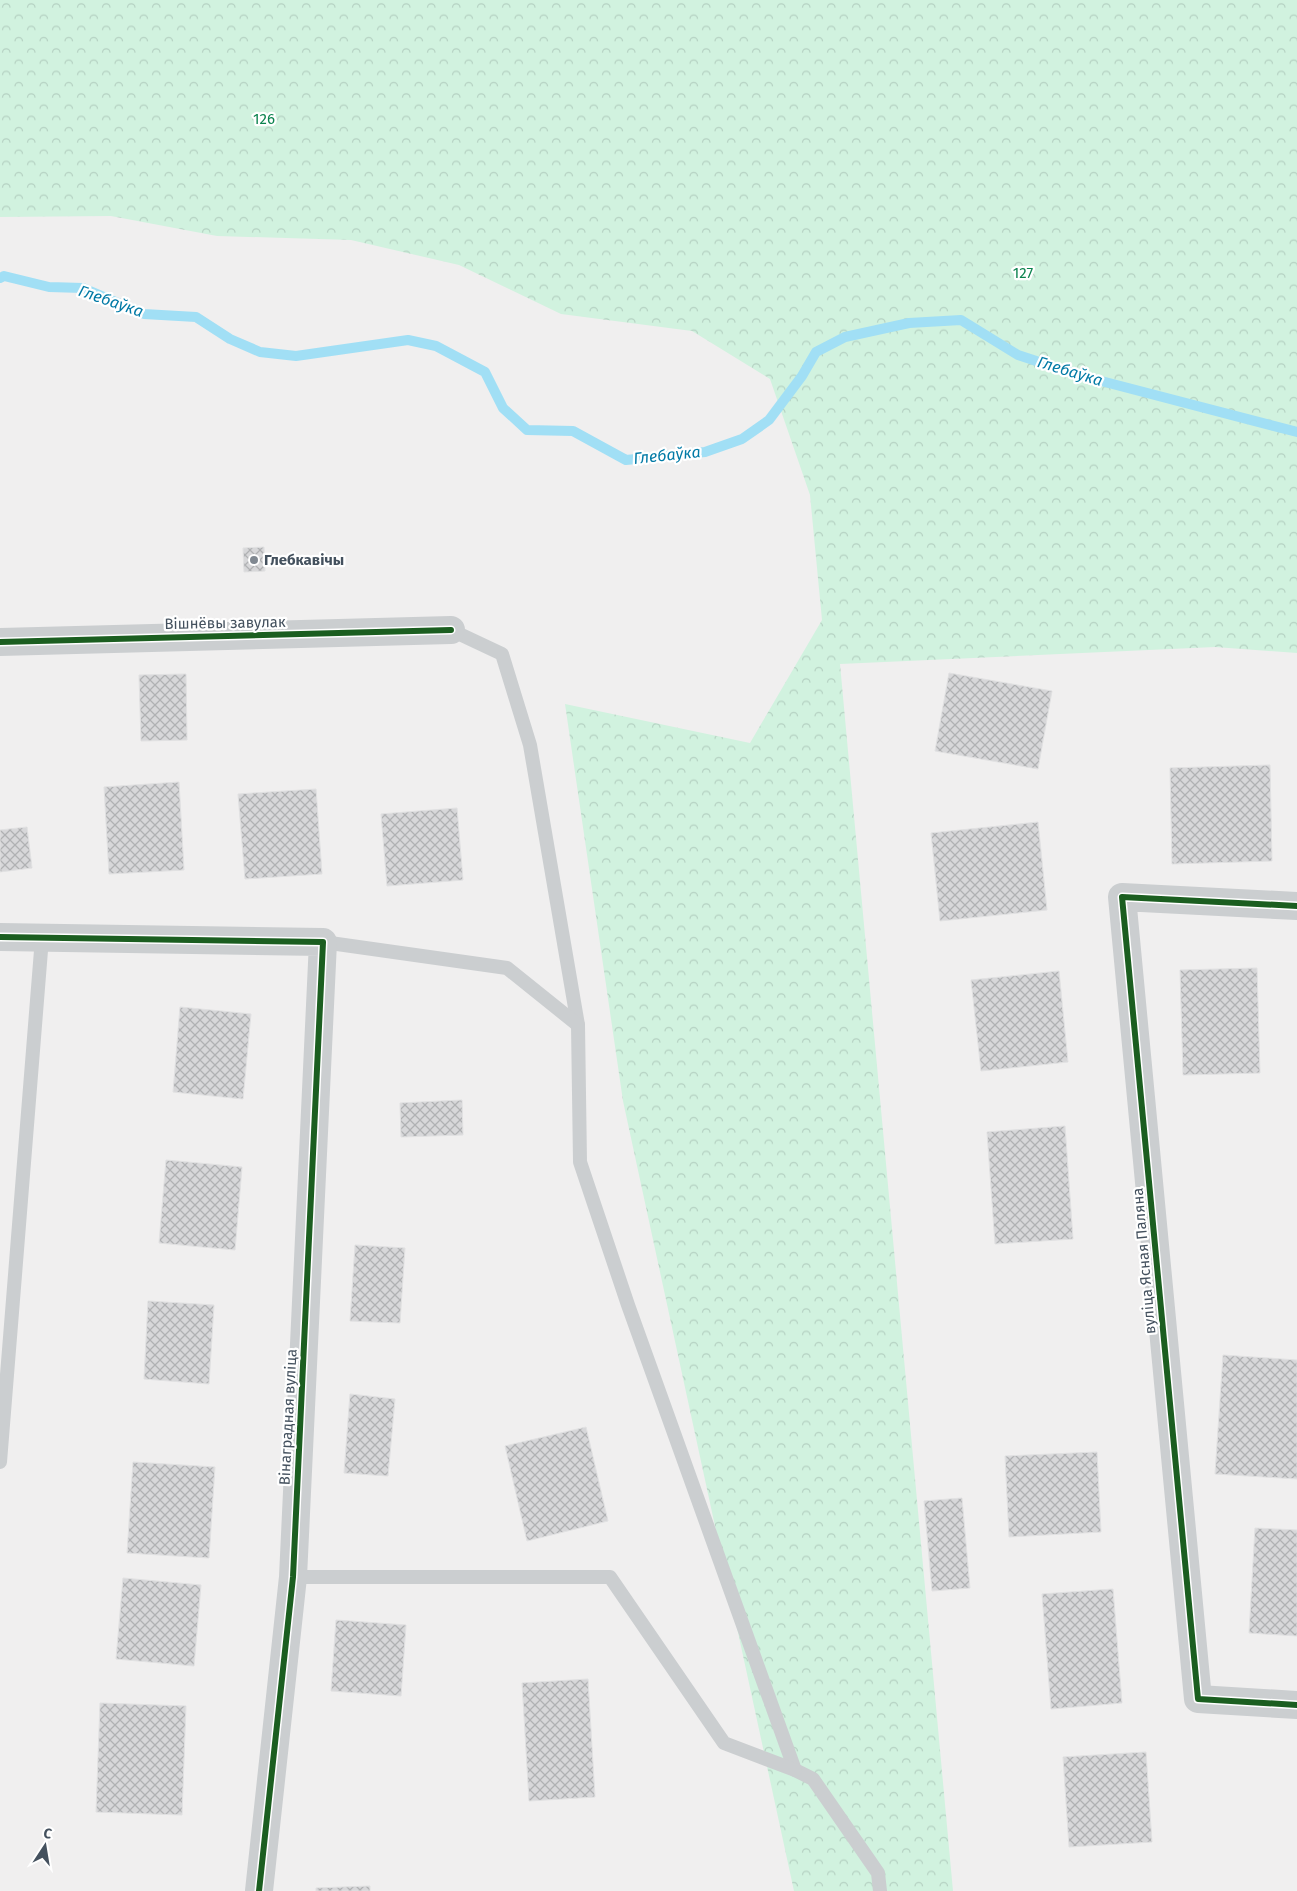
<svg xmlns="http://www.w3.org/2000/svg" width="1297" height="1891" font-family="'Fira Sans',sans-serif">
<defs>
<pattern id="forest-crowns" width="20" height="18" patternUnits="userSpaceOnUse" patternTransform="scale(1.25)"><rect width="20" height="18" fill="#d1f2df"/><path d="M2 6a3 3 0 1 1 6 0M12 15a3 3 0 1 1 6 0" fill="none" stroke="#b5d1c2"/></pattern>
<pattern id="building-cross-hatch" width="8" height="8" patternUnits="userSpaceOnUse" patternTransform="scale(1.25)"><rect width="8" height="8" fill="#d7d7d9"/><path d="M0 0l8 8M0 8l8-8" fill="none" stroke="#b0b1b3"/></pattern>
</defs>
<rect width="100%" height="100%" fill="#f0efef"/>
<polygon fill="url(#forest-crowns)" points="0,0 1297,0 1297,653 1215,647 840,664 953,1891 794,1891 623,1101 565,704 750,743 822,620 810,495 770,379 692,331 561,314 459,265 351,240 217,236 111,216 0,217"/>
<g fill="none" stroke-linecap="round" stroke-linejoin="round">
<polyline stroke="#a1dff5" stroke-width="10" points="0,278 4,276 49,287 83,288 144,314 196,317 230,339 260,352 296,356 408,340 436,346 485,372 503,408 527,430 573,431 626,460 705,452 742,439 769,420 802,376 816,352 845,337 909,323 961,320 1018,355 1082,376 1297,432"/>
</g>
<g fill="url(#building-cross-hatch)" stroke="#e1e1e2">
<polygon points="264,547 265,571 244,572 243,548"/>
<polygon points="949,673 1052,691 1038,769 935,751"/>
<polygon points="186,674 187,740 141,741 139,675"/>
<polygon points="1270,765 1272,861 1172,864 1170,768"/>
<polygon points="179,782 184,870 109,874 104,787"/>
<polygon points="316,789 322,874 245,879 238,794"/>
<polygon points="457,808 463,880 387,886 381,814"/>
<polygon points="1038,822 1047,910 940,921 931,833"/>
<polygon points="27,827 32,868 0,872 0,830"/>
<polygon points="1257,968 1260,1073 1183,1075 1180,970"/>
<polygon points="1059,971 1068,1062 981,1071 971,980"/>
<polygon points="180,1007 251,1014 243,1099 173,1092"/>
<polygon points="462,1100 463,1135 401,1137 400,1103"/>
<polygon points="1065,1126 1073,1239 995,1244 987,1132"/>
<polygon points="166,1160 242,1167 235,1250 159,1243"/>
<polygon points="355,1245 405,1248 400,1323 350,1321"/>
<polygon points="148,1301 214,1305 209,1384 144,1379"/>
<polygon points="1223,1355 1297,1360 1297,1479 1215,1474"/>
<polygon points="350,1394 395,1399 388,1476 344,1473"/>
<polygon points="586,1427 608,1521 527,1541 505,1446"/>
<polygon points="1097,1452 1101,1532 1009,1537 1005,1456"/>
<polygon points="133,1462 215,1467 209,1558 127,1553"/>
<polygon points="962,1498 970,1588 932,1591 924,1501"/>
<polygon points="1255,1528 1297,1530 1297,1636 1249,1633"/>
<polygon points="123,1578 201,1585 194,1666 116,1659"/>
<polygon points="1113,1589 1122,1703 1051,1709 1042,1594"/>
<polygon points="336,1620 406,1625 401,1696 331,1691"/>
<polygon points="588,1679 595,1797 529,1801 522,1683"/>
<polygon points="100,1703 186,1706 182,1815 96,1812"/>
<polygon points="1146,1752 1152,1842 1069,1847 1063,1757"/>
<polygon points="370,1886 370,1891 316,1891 316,1888"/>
</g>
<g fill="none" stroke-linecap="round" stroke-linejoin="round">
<g stroke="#cbced0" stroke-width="14">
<polyline points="451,630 502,654 530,745 578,1025"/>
<polyline points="323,942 507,968 578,1025 580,1162 628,1305 795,1770 813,1779 878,1873 880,1891"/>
<polyline points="0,1462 42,938"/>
<polyline points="293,1577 610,1577 724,1743 795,1770"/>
</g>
<g stroke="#cbced0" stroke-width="28">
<polyline points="0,642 451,630"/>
<polyline points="1297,906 1122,897 1198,1699 1297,1705"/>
<polyline points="0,937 323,942 293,1577 259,1891"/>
</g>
<g stroke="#fff" stroke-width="9">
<g id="cycleway">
<polyline points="0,642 451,630"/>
<polyline points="1297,906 1122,897 1198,1699 1297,1705"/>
<polyline points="0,937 323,942 293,1577 259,1891"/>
</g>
</g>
<use href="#cycleway" stroke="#1b5e20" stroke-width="6"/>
</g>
<circle fill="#808891" stroke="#fff" stroke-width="2" cx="254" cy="560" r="5"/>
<g text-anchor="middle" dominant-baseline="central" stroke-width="4.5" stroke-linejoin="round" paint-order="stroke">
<g font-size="15" fill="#0b834e" stroke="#fff">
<text x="264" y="119">126</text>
<text x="1023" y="273">127</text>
</g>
<g font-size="15" font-weight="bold" fill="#44515e" stroke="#fff" text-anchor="start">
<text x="264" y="560">Глебкавічы</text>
</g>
<g font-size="15" fill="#44515e" stroke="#fff">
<text transform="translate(225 623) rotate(-1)">Вішнёвы завулак</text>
<text transform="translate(1144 1261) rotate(-95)">вуліца Ясная Паляна</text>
<text transform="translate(288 1417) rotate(-87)">Вінаградная вуліца</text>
</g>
<g font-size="16" font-style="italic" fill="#027aa6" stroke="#fff">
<text transform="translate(111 301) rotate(19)">Глебаўка</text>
<text transform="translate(1070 371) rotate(17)">Глебаўка</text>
<text transform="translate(667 455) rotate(-6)">Глебаўка</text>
</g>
</g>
<g transform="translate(45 1846) rotate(12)" stroke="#ffffff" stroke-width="4" paint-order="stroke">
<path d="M0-4L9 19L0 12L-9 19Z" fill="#44515e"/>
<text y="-8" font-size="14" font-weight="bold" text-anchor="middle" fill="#44515e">С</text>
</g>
</svg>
